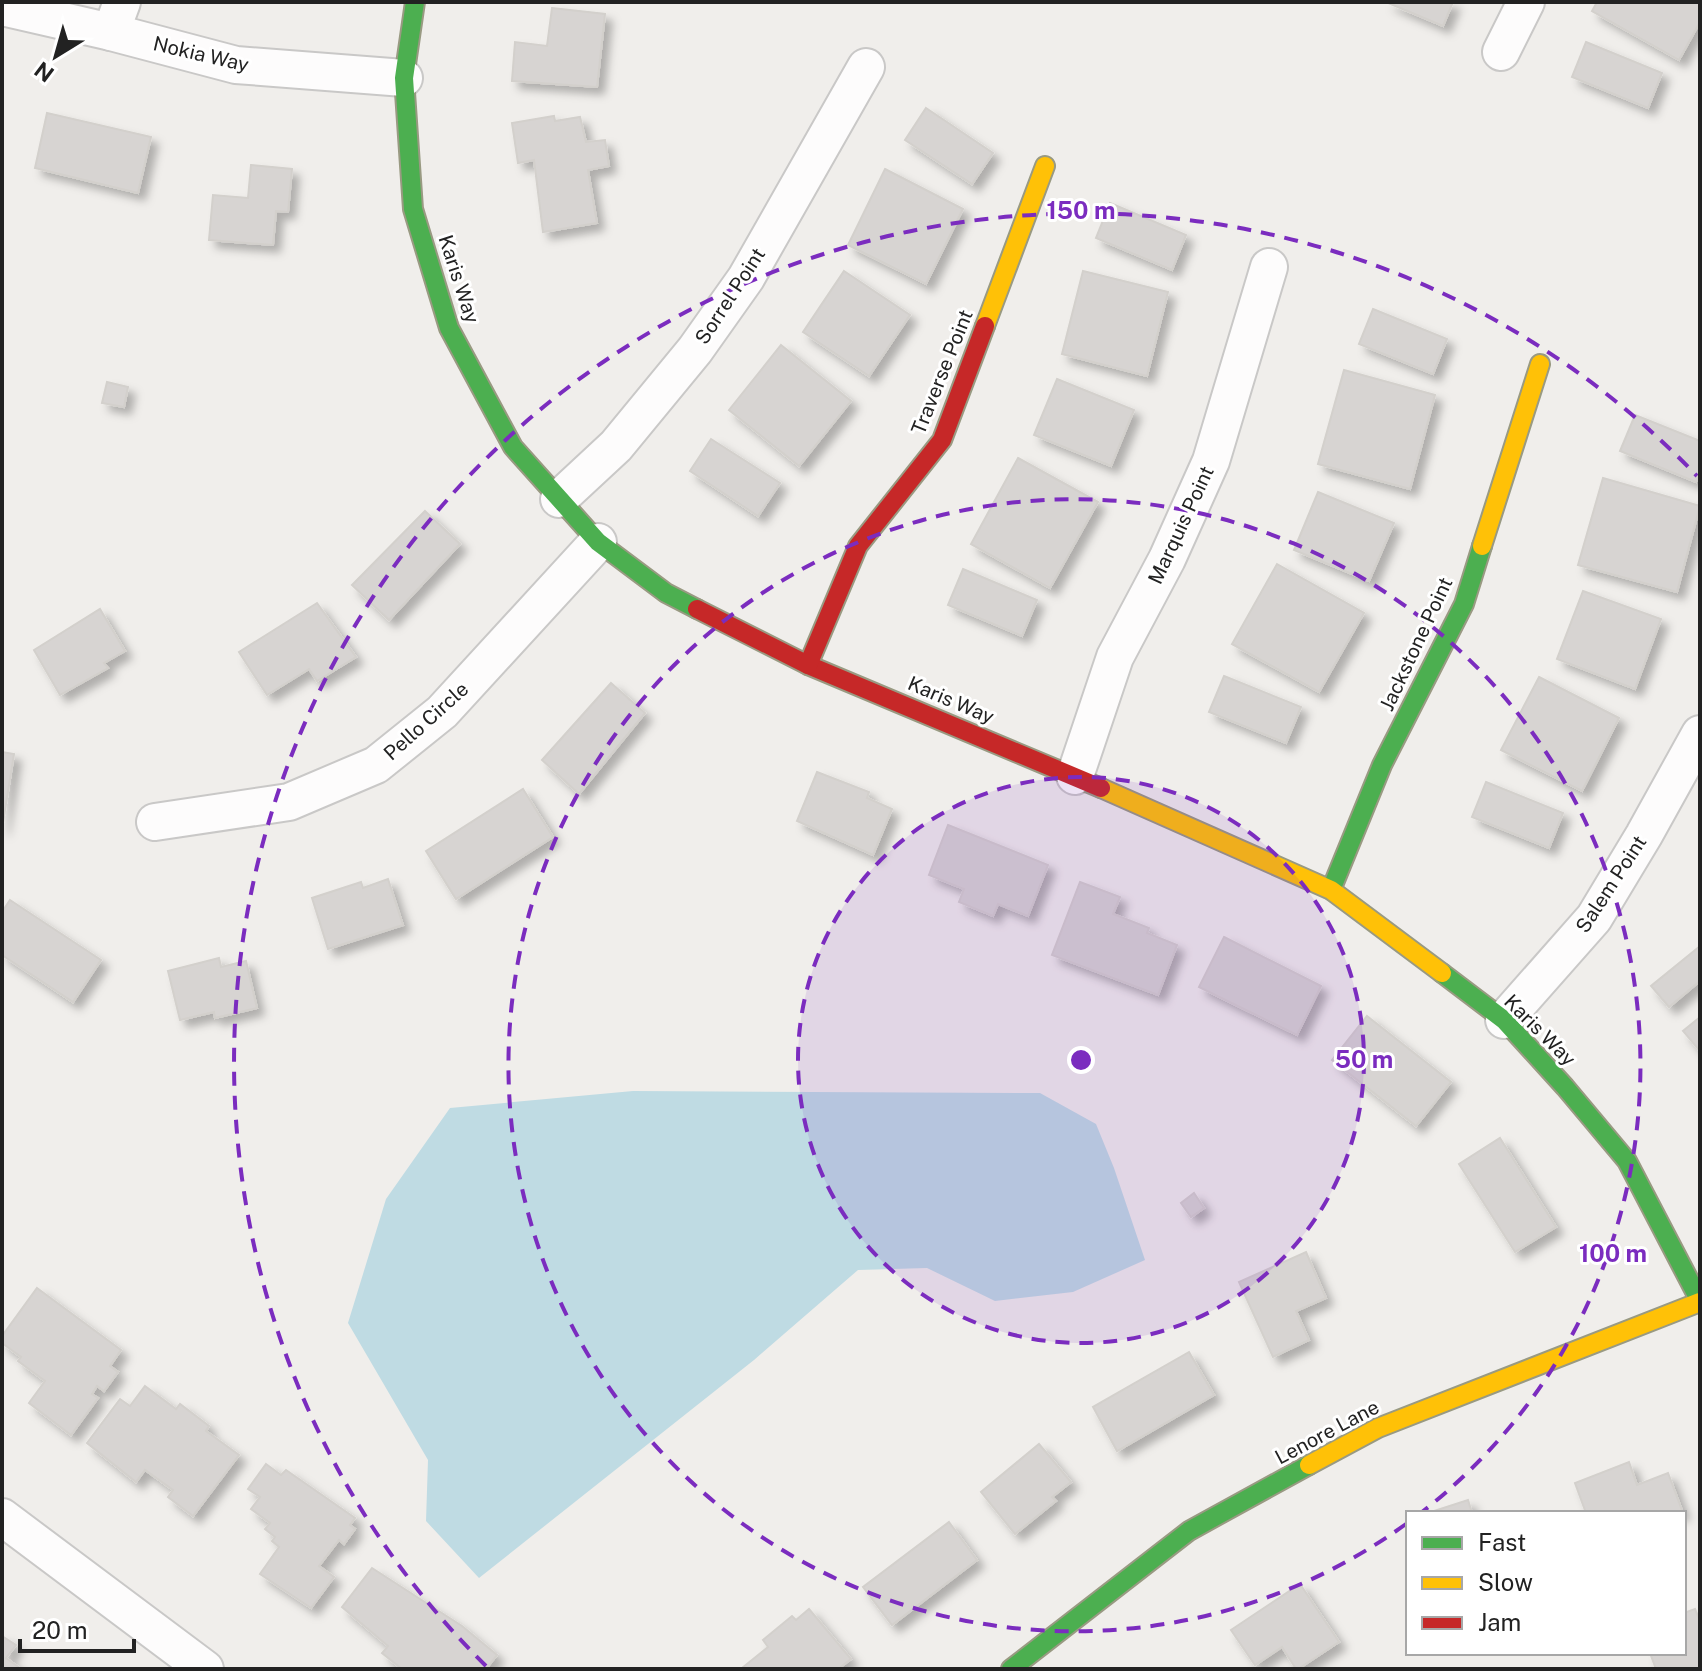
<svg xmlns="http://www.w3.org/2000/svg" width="1702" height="1671" font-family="'Public Sans',sans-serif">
<defs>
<filter id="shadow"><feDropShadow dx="7" dy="7" stdDeviation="4" flood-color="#0004"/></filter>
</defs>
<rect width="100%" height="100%" fill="#f0eeeb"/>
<polygon fill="#bfdbe3" points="633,1091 1040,1093 1096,1124 1114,1168 1145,1260 1073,1292 995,1301 927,1268 858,1270 754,1360 479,1578 426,1521 428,1460 348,1323 386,1199 450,1108"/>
<g fill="#d7d4d2" stroke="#d3d0cc" stroke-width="2" filter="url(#shadow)">
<polygon points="1386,2 1453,2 1443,26"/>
<polygon points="1597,2 1700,2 1700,22 1679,60 1592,11"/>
<polygon points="552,8 605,14 597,87 512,81 515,42 547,46"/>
<polygon points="1586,42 1662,73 1648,108 1572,77"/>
<polygon points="926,108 993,153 972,184 905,140"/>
<polygon points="47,113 151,137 138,193 35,168"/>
<polygon points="554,116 555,121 580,117 586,142 605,140 609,166 588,170 597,223 543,232 534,160 518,163 512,123"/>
<polygon points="251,165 292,169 288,212 276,211 273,245 209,240 213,195 248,198"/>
<polygon points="885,169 963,209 926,284 848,245"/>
<polygon points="1110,203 1186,235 1172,270 1096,238"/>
<polygon points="844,271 910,315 869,376 803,332"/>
<polygon points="1083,271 1168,292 1147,376 1062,354"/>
<polygon points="1373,309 1447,339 1433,374 1359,344"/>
<polygon points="781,345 851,401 799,466 729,410"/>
<polygon points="1344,370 1435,395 1410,489 1318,464"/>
<polygon points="1057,379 1134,410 1111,466 1034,435"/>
<polygon points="107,382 128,387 124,407 102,403"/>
<polygon points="1635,415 1700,441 1700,473 1696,482 1620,451"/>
<polygon points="711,439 780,483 758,516 690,471"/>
<polygon points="1018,458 1098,502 1050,588 971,544"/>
<polygon points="1603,478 1700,506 1677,592 1578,565"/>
<polygon points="1318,492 1394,523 1369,581 1294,550"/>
<polygon points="425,511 460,544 389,620 352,585"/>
<polygon points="1277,564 1364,613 1319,692 1232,644"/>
<polygon points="963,569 1037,600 1022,636 948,605"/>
<polygon points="1583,591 1661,619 1635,689 1557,659"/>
<polygon points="317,603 356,657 317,681 309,669 267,695 239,652"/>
<polygon points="100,609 125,651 104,663 108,668 60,695 34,650"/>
<polygon points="1224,676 1301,707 1286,743 1209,712"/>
<polygon points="1539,677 1619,718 1582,791 1501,750"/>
<polygon points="611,683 645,713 579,794 542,760"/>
<polygon points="2,752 14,754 2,829"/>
<polygon points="817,772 869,792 867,798 892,809 873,855 797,821"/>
<polygon points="1486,782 1563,813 1549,848 1472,817"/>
<polygon points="523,789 553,837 456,899 426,851"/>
<polygon points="948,825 1048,865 1028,916 998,904 993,916 959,902 964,889 929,875"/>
<polygon points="388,879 403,925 328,949 312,898 361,882 363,888"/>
<polygon points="1080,882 1120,897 1113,914 1149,928 1147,933 1177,945 1158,995 1052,955"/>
<polygon points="10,900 101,960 73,1002 2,955 2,912"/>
<polygon points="1224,937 1321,986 1297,1035 1199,987"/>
<polygon points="1700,946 1700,981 1669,1007 1651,986"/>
<polygon points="219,958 221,967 246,961 257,1008 215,1018 214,1012 180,1020 168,971"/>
<polygon points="1367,1016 1451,1082 1416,1126 1332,1060"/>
<polygon points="1700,1017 1700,1051 1683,1031"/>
<polygon points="1500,1138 1556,1227 1515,1252 1459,1164"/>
<polygon points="1194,1193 1204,1208 1191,1217 1181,1203"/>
<polygon points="1306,1252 1326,1298 1296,1311 1309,1340 1273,1357 1239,1282"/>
<polygon points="37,1288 121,1350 110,1366 118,1372 104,1391 97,1386 92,1394 98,1398 71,1435 29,1403 45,1381 18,1361 21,1357 2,1343 2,1336"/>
<polygon points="1189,1352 1214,1395 1117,1451 1093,1407"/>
<polygon points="145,1386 176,1409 180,1404 209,1426 206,1431 239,1455 193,1516 168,1497 173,1490 145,1470 136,1482 87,1443 120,1399 130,1406"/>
<polygon points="1039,1444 1071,1482 1052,1497 1056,1501 1015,1534 981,1492"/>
<polygon points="1629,1462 1637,1485 1668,1473 1683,1513 1586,1513 1575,1483"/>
<polygon points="266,1464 281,1475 286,1470 355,1518 350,1525 355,1529 344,1544 339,1540 319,1566 334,1577 311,1608 260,1574 279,1547 272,1541 275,1537 265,1529 270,1523 251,1509 260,1497 248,1489"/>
<polygon points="1468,1500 1472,1513 1431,1513 1431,1512"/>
<polygon points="949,1522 977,1560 892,1625 863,1587"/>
<polygon points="372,1568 462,1626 497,1655 486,1669 402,1669 382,1653 388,1646 342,1607"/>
<polygon points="1300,1584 1339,1642 1298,1669 1296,1669 1282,1647 1255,1665 1231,1630"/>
<polygon points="809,1609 851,1659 838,1669 744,1669 742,1668 768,1647 763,1640 792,1616 796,1620"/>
<polygon points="1695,1609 1700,1621 1700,1669 1656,1669 1650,1653 1684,1653 1684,1613"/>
<polygon points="2,1636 16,1645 6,1658 21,1669 2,1669"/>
</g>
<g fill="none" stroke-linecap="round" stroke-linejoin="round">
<g stroke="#c9c8c7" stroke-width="40">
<g id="street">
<polyline points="2,7 111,32 236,65 404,78"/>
<polyline points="111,32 122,2"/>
<polyline points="1501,52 1526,2"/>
<polyline points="559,499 616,446 695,350 746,278 866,67"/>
<polyline points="1075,776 1115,657 1167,559 1211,461 1269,267"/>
<polyline points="155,822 289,802 376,765 442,712 598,542"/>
<polyline points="1504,1020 1594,918 1644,835 1700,734"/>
<polyline points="2,1517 205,1669"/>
</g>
</g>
<g stroke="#999a82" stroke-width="22">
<g id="fast">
<polyline points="415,2 404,78 413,209 449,328 513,447 598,542 666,593 697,609"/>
<polyline points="1331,890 1382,765 1464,604 1482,546"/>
<polyline points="1442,973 1504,1020 1565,1087 1627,1161 1700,1301"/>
<polyline points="1011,1669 1189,1531 1309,1465"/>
</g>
</g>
<g stroke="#999a82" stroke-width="22">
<g id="slow">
<polyline points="985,326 1045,166"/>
<polyline points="1482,546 1540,364"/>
<polyline points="1101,788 1331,890 1442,973"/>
<polyline points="1309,1465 1378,1428 1700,1302"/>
</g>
</g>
<g stroke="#999a82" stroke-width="22">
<g id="jam">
<polyline points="697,609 808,665 1101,788"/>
<polyline points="808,665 858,546 942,440 985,326"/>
</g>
</g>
<use href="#street" stroke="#fdfcfc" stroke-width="36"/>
<use href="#fast" stroke="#4caf50" stroke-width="18"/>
<use href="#slow" stroke="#ffc107" stroke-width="18"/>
<use href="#jam" stroke="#c62828" stroke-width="18"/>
</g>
<circle cx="1081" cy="1060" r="283" fill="#7b2cbf" fill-opacity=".12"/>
<g fill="none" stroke="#7b2cbf" stroke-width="4" stroke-dasharray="14 10">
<circle cx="1081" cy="1060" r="283"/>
<path d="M1406 1524A566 566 0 1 1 1422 1512"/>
<path d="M486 1666A849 849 0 1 1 1697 476"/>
</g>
<g text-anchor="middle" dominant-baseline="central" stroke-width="6" stroke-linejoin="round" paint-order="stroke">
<g font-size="20" fill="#222" stroke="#fff">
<text transform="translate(201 54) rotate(13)">Nokia Way</text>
<text transform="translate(459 279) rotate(72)">Karis Way</text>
<text transform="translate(730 296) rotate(-57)">Sorrel Point</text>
<text transform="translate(942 372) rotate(-68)">Traverse Point</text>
<text transform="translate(1181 525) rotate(-65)">Marquis Point</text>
<text transform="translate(1416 644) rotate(-65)">Jackstone Point</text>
<text transform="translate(951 700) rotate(23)">Karis Way</text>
<text transform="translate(426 721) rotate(-42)">Pello Circle</text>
<text transform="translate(1611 884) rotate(-57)">Salem Point</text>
<text transform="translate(1540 1030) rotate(45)">Karis Way</text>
<text transform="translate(1327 1432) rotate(-28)">Lenore Lane</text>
</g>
</g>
<circle cx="1081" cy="1060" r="12" fill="#7b2cbf" stroke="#fff" stroke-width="4"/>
<g font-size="24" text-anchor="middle" font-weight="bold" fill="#7b2cbf" stroke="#fff" stroke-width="6" stroke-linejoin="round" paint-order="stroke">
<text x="1081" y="219">150 m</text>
<text x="1364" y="1068">50 m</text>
<text x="1613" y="1262">100 m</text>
</g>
<rect width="1702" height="1671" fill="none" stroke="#222222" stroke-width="8"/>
<rect x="1406" y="1511" width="280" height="144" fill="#ffffff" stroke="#a7a7a7" stroke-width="2"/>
<rect x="1422" y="1537" width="40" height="12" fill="#4caf50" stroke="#a7a7a7" stroke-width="2"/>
<text x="1478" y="1551" font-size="24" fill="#222222">Fast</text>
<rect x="1422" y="1577" width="40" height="12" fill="#ffc107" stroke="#a7a7a7" stroke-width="2"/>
<text x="1478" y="1591" font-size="24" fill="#222222">Slow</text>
<rect x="1422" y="1617" width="40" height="12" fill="#c62828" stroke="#a7a7a7" stroke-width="2"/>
<text x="1478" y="1631" font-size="24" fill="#222222">Jam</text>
<g transform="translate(56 56) rotate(217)" stroke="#ffffff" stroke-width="6" paint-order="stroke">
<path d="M0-6L14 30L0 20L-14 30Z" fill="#222222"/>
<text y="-12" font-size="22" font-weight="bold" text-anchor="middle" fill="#222222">N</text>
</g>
<path d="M20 1639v12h114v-12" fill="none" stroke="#222222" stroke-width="4"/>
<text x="32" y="1639" font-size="24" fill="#222222" stroke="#ffffff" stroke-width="6" paint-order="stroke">20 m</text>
</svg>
